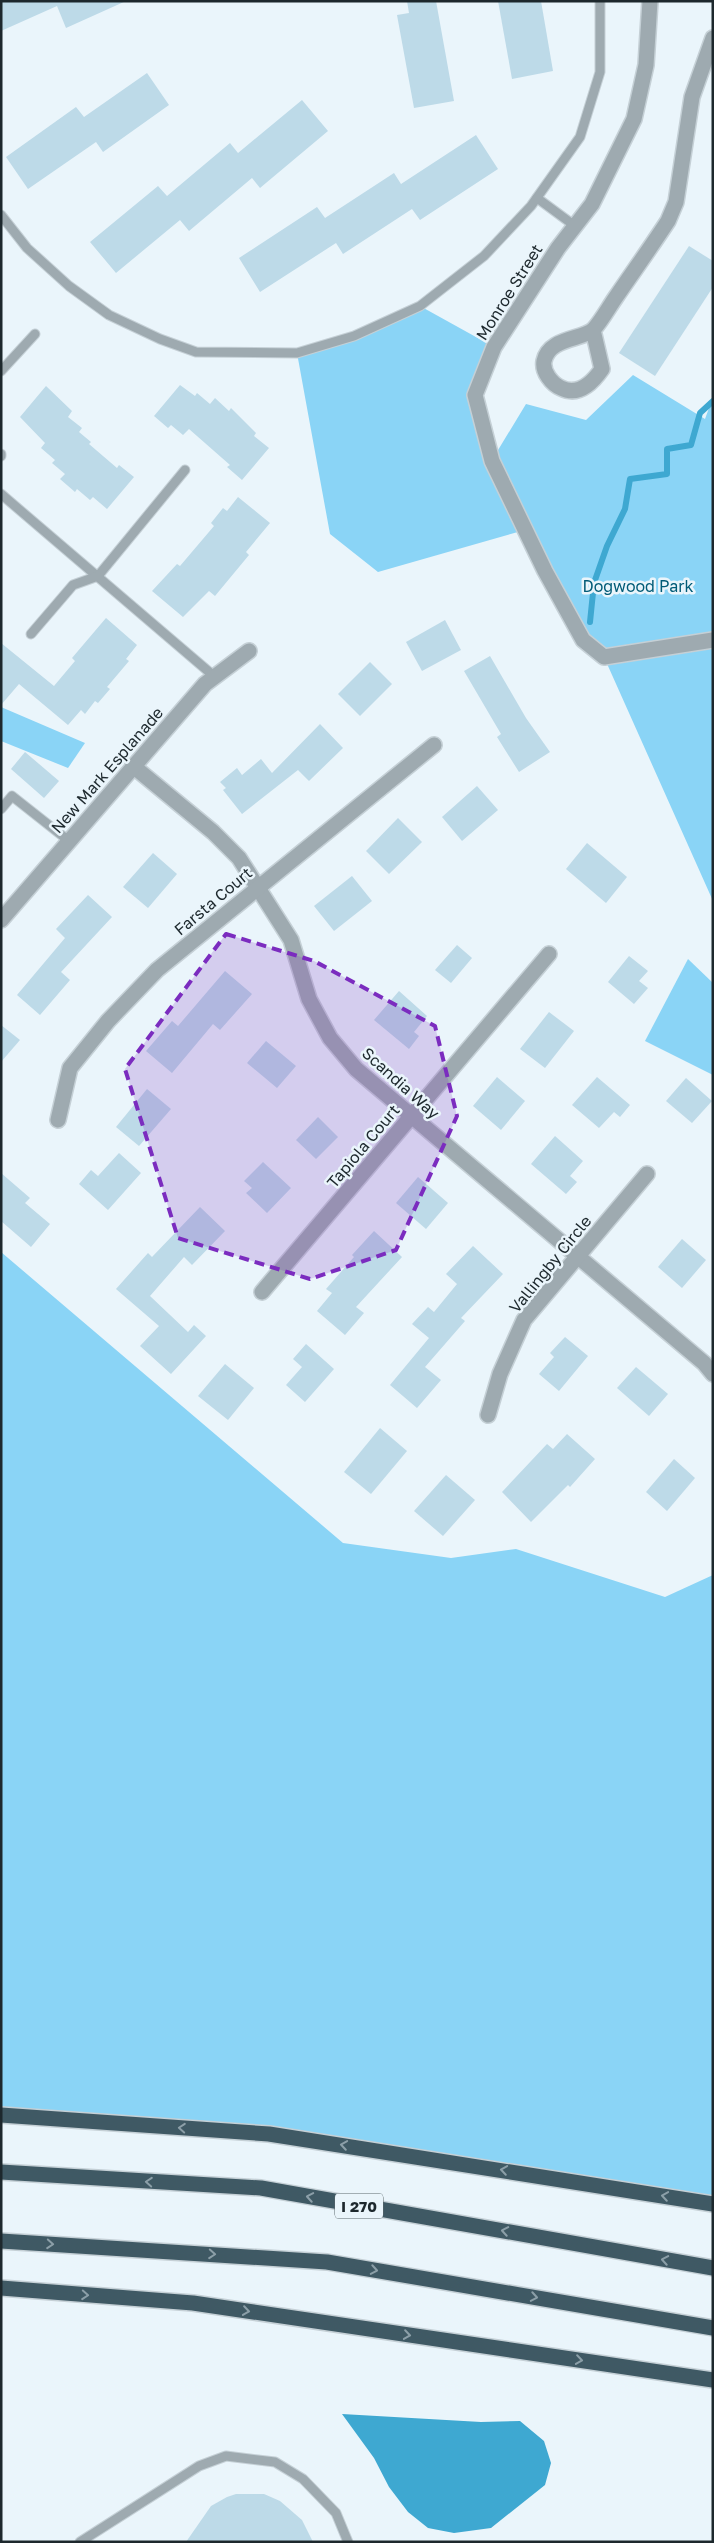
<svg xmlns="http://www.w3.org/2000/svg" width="714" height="2543" font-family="'Golos Text',sans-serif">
<rect width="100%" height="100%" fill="#eaf5fb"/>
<g fill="#8ad4f6">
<polygon points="420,306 494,347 475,395 492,460 526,404 586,420 633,375 705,419 713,397 713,901 604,657 583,640 525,530 378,572 330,534 297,353 354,336"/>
<polygon points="1,707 85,743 68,768 1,741"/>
<polygon points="688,959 713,983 713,1075 645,1041"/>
<polygon points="1,1252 343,1543 451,1558 516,1549 665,1597 713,1575 713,2204 269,2134 1,2115"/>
</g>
<polygon fill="#3ea8d1" points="342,2414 481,2422 520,2421 544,2441 551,2463 545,2485 491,2528 454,2533 428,2528 408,2512 389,2487 374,2458"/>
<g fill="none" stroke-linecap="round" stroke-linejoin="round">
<polyline stroke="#3ea8d1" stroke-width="6" points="590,622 594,583 607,546 625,509 630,479 667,474 667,449 691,445 700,413 713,401"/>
</g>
<g fill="#bddae8">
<polygon points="1,1 126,1 66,28 57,6 1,31"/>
<polygon points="407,1 436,1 454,101 414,108 397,15 409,13"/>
<polygon points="498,1 541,1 553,71 512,79"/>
<polygon points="147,73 169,105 103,152 96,142 28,189 6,157 76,107 84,117"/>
<polygon points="302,100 328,131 260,188 252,178 189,231 180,220 116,273 90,242 158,186 167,196 230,143 238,153"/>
<polygon points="476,135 498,169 420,220 412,209 343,254 336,243 260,292 239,258 317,207 325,218 394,173 401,184"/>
<polygon points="689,246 713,261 713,287 655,376 619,353"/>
<polygon points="180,385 195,396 197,393 210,404 215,398 229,411 231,408 256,433 254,436 269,448 242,480 227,467 230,465 189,429 183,435 171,425 168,428 154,416"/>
<polygon points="46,386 72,411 68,417 82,428 79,432 91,442 89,444 117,468 119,465 134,477 107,509 93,497 90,500 77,489 75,492 60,479 65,474 52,463 55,460 41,448 45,443 20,417"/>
<polygon points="238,497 270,523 246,552 249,555 215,596 209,591 183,617 152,591 177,564 180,566 214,526 211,523 223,508 227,511"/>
<polygon points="106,618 137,645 126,659 129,661 107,687 110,689 98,703 95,701 85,714 81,710 68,725 19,684 1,705 1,643 54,686 75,661 72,658"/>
<polygon points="445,620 461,650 422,671 406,642"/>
<polygon points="490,656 526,718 550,752 519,772 497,737 501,734 464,671"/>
<polygon points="370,662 392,684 360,716 338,694"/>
<polygon points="320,724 343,748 309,781 298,770 242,814 223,790 226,788 220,782 237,768 242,775 261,759 272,773"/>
<polygon points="25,752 59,781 44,798 11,769"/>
<polygon points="477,786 498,810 462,841 442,817"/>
<polygon points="398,818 422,842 389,874 366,851"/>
<polygon points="587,843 627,877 606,903 566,869"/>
<polygon points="153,853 177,874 148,908 123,887"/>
<polygon points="352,876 372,901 334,931 314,906"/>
<polygon points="88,895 112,917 61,972 70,980 40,1015 17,995 65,938 56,929"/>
<polygon points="457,945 472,958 451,983 435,970"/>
<polygon points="629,956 648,971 639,981 648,988 634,1004 608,982"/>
<polygon points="225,971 252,994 220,1030 213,1024 172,1073 146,1051 172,1021 178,1026"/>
<polygon points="399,991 427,1016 414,1032 419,1036 409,1049 374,1020"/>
<polygon points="549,1012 574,1031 545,1068 520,1049"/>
<polygon points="1,1025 20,1040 1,1062"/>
<polygon points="266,1041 296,1066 277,1088 247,1063"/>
<polygon points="497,1077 525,1101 501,1130 473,1106"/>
<polygon points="597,1077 630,1105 620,1117 614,1112 599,1128 572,1105"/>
<polygon points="686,1078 712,1101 692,1123 666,1101"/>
<polygon points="147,1089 171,1109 139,1146 116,1127"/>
<polygon points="318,1117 338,1137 316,1159 296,1140"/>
<polygon points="555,1136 583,1161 570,1176 577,1182 566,1194 531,1164"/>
<polygon points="119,1153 141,1173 108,1210 79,1184 91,1170 98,1176"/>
<polygon points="263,1162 291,1188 267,1213 246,1193 252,1188 244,1181"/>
<polygon points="1,1173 30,1198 25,1203 50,1224 31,1247 1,1221"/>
<polygon points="418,1177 448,1203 426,1229 396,1203"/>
<polygon points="200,1207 225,1231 192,1265 184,1257 150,1296 188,1332 194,1325 206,1336 171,1374 140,1346 159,1326 116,1289 148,1253 152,1257"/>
<polygon points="374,1231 402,1257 356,1307 364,1313 345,1335 317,1311 332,1293 326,1289 354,1257 352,1255"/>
<polygon points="682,1239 706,1260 682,1288 658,1267"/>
<polygon points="473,1246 503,1274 461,1318 465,1321 425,1367 441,1380 417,1408 390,1385 429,1338 412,1324 428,1307 434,1312 457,1284 446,1274"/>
<polygon points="565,1337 588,1356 559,1391 539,1374 554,1357 550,1353"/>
<polygon points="306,1344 334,1369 305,1402 286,1385 302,1367 293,1359"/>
<polygon points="225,1364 254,1388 228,1420 198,1396"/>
<polygon points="636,1367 668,1394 649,1416 617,1388"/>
<polygon points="380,1428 407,1451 371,1494 344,1472"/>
<polygon points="567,1434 595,1459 570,1487 568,1485 531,1522 502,1492 547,1444 553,1449"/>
<polygon points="674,1459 695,1478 667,1511 646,1492"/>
<polygon points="446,1475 475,1500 443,1536 414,1511"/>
<polygon points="236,2494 264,2494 280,2501 302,2520 313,2542 186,2542 211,2506 227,2497"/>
</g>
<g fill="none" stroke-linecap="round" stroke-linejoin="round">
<g stroke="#c5d0d6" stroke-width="11">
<g id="lane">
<polyline points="537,198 575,226"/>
<polyline points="1,215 27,248 69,286 109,315 160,339 196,352 297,353 354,336 420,306 484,256 531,206 580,137 600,72 600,1"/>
<polyline points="1,371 35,334"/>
<polyline points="1,454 1,456"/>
<polyline points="1,494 215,677"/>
<polyline points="31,634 73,585 98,576 185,470"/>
<polyline points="1,809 12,796 69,841"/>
<polyline points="80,2542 199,2466 226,2456 275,2462 303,2479 336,2513 348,2542"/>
</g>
</g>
<g stroke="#c5d0d6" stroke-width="18">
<g id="street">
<polyline points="650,1 646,65 634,119 592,204 558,248 494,347 475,395 492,461 545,571 583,640 604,657 713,640"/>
<path d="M593,330L602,369C593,382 579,397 561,388C552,384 542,372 544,361C549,337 583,340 594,329C602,320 609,307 616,297C633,272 651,247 668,221L676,202L692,97L713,38"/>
<polyline points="133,766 213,832 239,858 291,940 309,999 330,1038 356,1069 704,1363 713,1374"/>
<polyline points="1,920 205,684 249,651"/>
<polyline points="58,1120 70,1068 108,1021 157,970 434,745"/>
<polyline points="262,1292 549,954"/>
<polyline points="488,1415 500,1374 524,1320 647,1174"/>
</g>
</g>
<g stroke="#c5d0d6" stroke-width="18">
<g id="highway">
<polyline points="1,2115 269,2134 713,2204"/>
<polyline points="1,2172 261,2188 713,2268"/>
<polyline points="1,2241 327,2262 713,2328"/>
<polyline points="1,2288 193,2303 713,2380"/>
</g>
</g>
<use href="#lane" stroke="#9eaab0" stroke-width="9"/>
<use href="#street" stroke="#9eaab0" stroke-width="15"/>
<use href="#highway" stroke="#3f5964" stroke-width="15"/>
</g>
<defs><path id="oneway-chevron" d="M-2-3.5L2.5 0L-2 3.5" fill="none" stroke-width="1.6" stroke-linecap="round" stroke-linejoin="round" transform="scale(1.25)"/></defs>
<g stroke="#8c9fa8">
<use href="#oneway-chevron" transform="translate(182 2128) rotate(-176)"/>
<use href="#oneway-chevron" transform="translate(344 2145) rotate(-171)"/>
<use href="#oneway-chevron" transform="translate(504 2170) rotate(-171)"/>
<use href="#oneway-chevron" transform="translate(149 2182) rotate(-176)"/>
<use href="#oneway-chevron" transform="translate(665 2196) rotate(-171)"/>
<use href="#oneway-chevron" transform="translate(310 2197) rotate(-170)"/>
<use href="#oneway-chevron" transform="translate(505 2231) rotate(-170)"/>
<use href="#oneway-chevron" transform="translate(50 2244) rotate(4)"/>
<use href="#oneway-chevron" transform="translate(212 2254) rotate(4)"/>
<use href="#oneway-chevron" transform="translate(665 2260) rotate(-170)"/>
<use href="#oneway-chevron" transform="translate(374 2270) rotate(10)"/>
<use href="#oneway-chevron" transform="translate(85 2295) rotate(4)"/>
<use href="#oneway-chevron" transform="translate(534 2297) rotate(10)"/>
<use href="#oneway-chevron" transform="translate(246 2311) rotate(8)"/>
<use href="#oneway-chevron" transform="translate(407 2335) rotate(8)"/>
<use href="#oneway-chevron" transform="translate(579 2360) rotate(8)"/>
</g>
<path fill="#7b2cbf" fill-opacity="0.2" stroke="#7b2cbf" stroke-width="4" stroke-dasharray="10 6" stroke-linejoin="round" d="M226,934L314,961L435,1026L457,1116L396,1250L310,1279L178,1238L125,1069Z"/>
<g text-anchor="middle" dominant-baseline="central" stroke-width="5" stroke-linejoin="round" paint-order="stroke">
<rect fill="#eaf5fb" stroke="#5a666b" stroke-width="1" x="335" y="2193.5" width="48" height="25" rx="4"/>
<g font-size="15" font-weight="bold" fill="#1d282d">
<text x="359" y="2206">I 270</text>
</g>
<g font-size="16" fill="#1d282d" stroke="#eaf5fb">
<text transform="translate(509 292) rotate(-58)">Monroe Street</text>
<text transform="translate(107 770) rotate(-49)">New Mark Esplanade</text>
<text transform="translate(213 901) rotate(-40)">Farsta Court</text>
<text transform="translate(401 1083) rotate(42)">Scandia Way</text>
<text transform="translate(363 1146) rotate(-50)">Tapiola Court</text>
<text transform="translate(550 1264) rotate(-51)">Vallingby Circle</text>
</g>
<g font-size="16" fill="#015b77" stroke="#eaf5fb">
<text x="638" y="586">Dogwood Park</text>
</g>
</g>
<rect width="714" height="2543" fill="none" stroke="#1d282d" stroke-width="5"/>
</svg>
